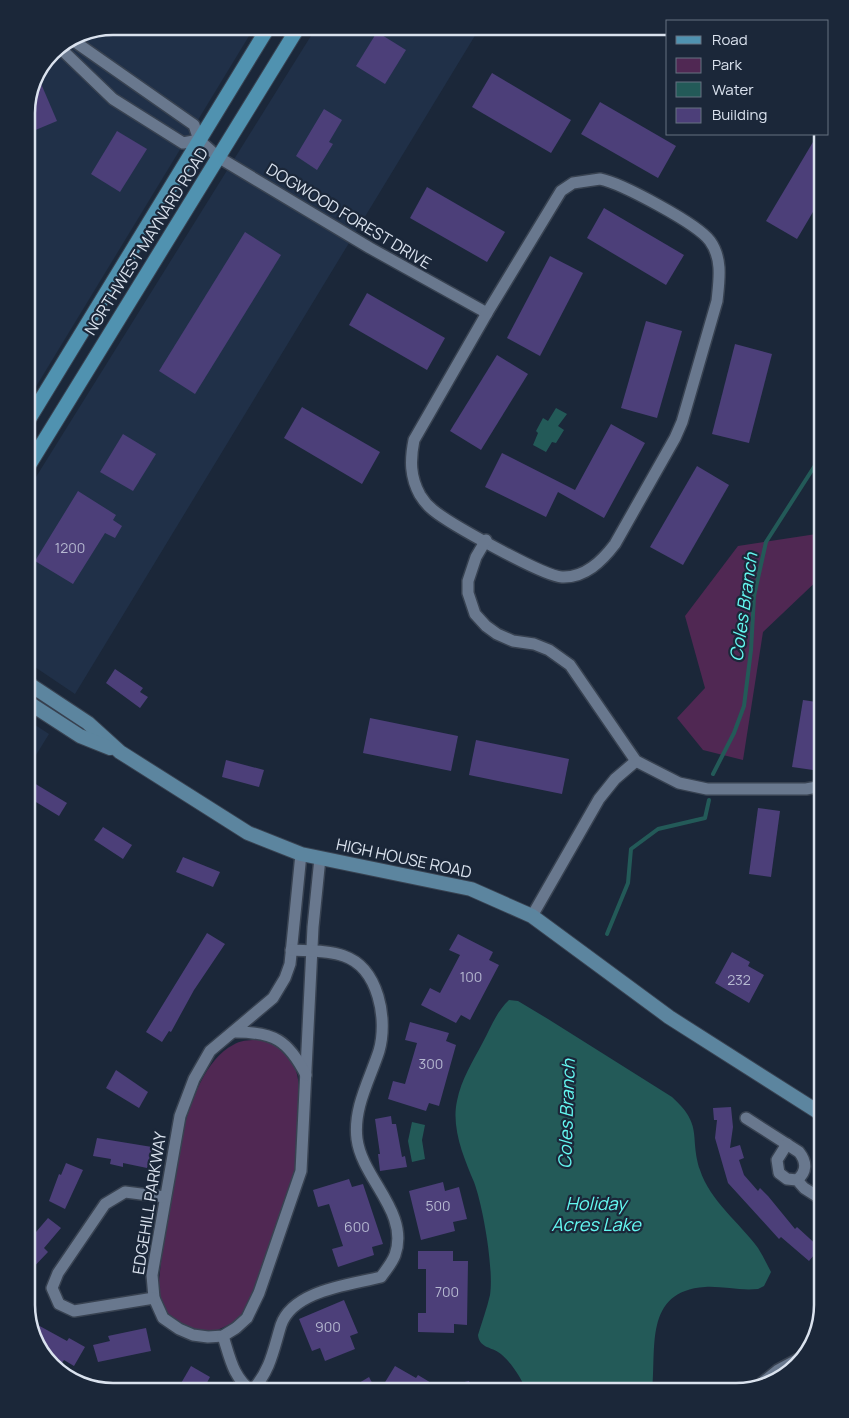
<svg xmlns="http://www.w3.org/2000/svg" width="849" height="1418" font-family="Manrope,sans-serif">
<rect width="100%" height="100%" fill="#1b2739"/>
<g fill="#203048">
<polygon points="479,29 352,238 75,694 26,661 26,493 314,31"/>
<polygon points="252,31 26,403 26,108 52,51 80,33"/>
<polygon points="26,719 49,734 26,771"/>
</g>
<g fill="#502853">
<polygon points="823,533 823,575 763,632 743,760 703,750 677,718 705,688 685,616 738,546"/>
<path d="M259,1040C302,1050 300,1081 299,1118C298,1141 298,1164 292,1186C281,1228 262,1268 248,1309L239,1320L211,1333L193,1332L167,1315L160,1302L158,1288C166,1229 176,1074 233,1045C241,1040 250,1040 259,1040Z"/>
</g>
<g fill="#235a58">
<polygon points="556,408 567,414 558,426 564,430 556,443 552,442 546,452 533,445 538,433 536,431 543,418 548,421"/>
<path d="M509,1000L518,1001L548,1019L672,1097C704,1126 689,1136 700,1170C710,1201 740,1223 758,1248C763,1256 767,1264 771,1272L764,1286L758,1289C740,1291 723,1286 705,1287C643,1291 657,1349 652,1392H526C523,1379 509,1359 498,1352C490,1347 479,1347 478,1335C482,1322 487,1308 490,1295C494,1269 483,1206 474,1182C464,1158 451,1128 457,1101C461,1080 473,1061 483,1042C491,1027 497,1011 509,1000Z"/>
<polygon points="412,1122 425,1125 422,1140 425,1159 412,1162 408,1141"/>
</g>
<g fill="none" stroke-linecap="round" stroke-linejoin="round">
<g stroke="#235a58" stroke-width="4">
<polyline points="713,774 734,733 744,706 751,650 754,596 766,542 823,453"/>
<polyline points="607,934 628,883 631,849 658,829 705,818 709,800"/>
</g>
</g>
<g fill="#4c3f79">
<polygon points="377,32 406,50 385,84 356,66"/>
<polygon points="492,73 571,120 551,153 472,107"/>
<polygon points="39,79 57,121 26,134 26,108"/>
<polygon points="600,102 676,146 658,178 581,134"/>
<polygon points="324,109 342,120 329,142 333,144 317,170 296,156"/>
<polygon points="117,131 147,149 120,192 91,174"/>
<polygon points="813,142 823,148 823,195 797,239 766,221"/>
<polygon points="427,187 505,232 487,262 410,218"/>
<polygon points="604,208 684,255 666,285 587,238"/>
<polygon points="245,232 281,255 195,394 159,371"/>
<polygon points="550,256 583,273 540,356 507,338"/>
<polygon points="367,293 445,338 427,370 349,325"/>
<polygon points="646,321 682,331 657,418 621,408"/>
<polygon points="735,344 772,354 749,443 712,434"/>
<polygon points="497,355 528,374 481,450 450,431"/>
<polygon points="302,407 380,452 362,484 284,438"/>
<polygon points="611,424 645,443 604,518 558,492 546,517 485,487 502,453 575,490"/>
<polygon points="123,434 156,454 133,491 100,472"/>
<polygon points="697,466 729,485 683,565 650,547"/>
<polygon points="78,491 116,515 113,520 122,526 115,538 105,533 73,584 35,561"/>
<polygon points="115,669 143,688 140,692 148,697 140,708 106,683"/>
<polygon points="803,700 823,703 813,770 792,767"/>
<polygon points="370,718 458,736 451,771 363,753"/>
<polygon points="476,740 569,759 562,794 469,775"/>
<polygon points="226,760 264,770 259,787 222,777"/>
<polygon points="34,783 67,803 59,816 26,796"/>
<polygon points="758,808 780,811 771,877 749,874"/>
<polygon points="103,827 132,845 123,859 94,840"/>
<polygon points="183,857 220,872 213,887 176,872"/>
<polygon points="207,933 225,944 194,990 171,1032 169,1031 162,1042 146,1032"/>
<polygon points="458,934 493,952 489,960 499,965 470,1020 461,1015 456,1023 421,1005 430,988 440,993 460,955 449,950"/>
<polygon points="732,952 750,962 748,966 764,975 749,1003 715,983"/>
<polygon points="410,1022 449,1033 446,1041 456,1045 439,1106 429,1103 426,1111 388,1099 393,1081 405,1084 417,1043 405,1040"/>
<polygon points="116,1070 148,1092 139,1108 106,1088"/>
<polygon points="731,1107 733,1127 730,1148 740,1145 744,1158 739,1160 744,1175 758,1191 760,1188 768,1196 795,1229 797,1227 820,1248 809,1261 781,1237 779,1239 728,1183 715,1138 717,1120 714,1120 713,1108"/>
<polygon points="391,1116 392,1124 396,1124 402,1157 405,1156 407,1167 380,1171 378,1154 380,1154 375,1119"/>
<polygon points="97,1138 152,1147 147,1168 123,1163 123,1167 110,1164 111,1159 93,1156"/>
<polygon points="66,1163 83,1170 65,1209 49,1201 59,1174 61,1175"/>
<polygon points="349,1179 352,1187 363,1184 383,1244 372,1247 374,1255 338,1267 332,1249 343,1246 329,1204 318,1207 313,1190"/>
<polygon points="443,1182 445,1191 459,1187 467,1219 453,1222 455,1231 421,1240 409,1191"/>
<polygon points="48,1218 61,1228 44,1248 48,1252 26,1275 26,1239 33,1230 36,1232"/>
<polygon points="418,1251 453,1251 453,1261 468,1261 467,1325 454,1324 454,1333 418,1332 418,1313 426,1313 426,1269 418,1269"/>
<polygon points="344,1300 358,1333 350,1336 355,1349 325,1361 320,1348 312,1351 299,1319"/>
<polygon points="36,1324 67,1341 69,1338 85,1347 74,1366 64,1360 62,1363 43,1352 35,1343 32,1330"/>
<polygon points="146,1328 151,1351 98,1362 93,1345 110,1341 108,1336"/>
<polygon points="191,1366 210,1377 202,1392 176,1392"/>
<polygon points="395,1366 416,1378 418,1375 433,1384 428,1392 379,1392"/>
<polygon points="369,1377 377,1392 344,1392"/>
<polygon points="469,1381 472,1392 439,1392 439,1388"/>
</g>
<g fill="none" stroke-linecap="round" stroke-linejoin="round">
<g stroke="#384251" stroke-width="14">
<g id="minor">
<polyline points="71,39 194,125 199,140 218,157 370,248 487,313"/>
<polyline points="59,47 113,99 183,143 199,140"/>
<path d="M600,179C621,183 698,224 710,241C723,259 719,281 717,301L682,422L675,438L615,544C602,561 585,578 562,577C543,576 450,524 433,510C428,506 423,500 420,495C410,477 410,460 414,440L487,313L561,191L573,183Z"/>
<polyline points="486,540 476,557 468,581 468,593 475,614 486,626 497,634 513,641 534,644 549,650 570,665 636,761 679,783 707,789 806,789 823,786"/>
<polyline points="301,854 290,964 285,978 273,998 210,1051 194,1079 180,1116 152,1275 154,1298 163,1318 179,1329 193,1335 208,1337 223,1336 236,1328 247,1318 259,1293 301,1171 313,927 320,858"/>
<polyline points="532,916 599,799 615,779 636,761"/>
<path d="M235,1032C274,1032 288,1040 306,1075"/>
<path d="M746,1118L799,1152C807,1162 807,1172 797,1180"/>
<polyline points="787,1144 777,1160 779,1173 787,1179 797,1180 804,1188 823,1200"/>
<polyline points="154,1298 74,1311 59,1304 52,1288 58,1273 105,1204 125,1192 165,1197"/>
<path d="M223,1336C230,1358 233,1378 253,1392"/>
<polyline points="757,1387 778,1370 806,1355"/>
<path d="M252,1391C271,1369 273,1351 281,1325C293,1290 350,1285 381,1277C386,1270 392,1263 395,1255C410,1212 362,1179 357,1139C353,1108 370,1079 379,1051C388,1020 379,968 344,956C328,950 308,951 291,950"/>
</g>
</g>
<g stroke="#384251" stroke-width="16">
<g id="secondary">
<polyline points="26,682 88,723 120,752 248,833 301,854 471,889 532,916 669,1017 823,1115"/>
<polyline points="26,701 80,736 110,748"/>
</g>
</g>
<g stroke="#384251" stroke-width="16">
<g id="primary">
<polyline points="26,424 266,31"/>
<polyline points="26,470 296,31"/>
</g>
</g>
<use href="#minor" stroke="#69788e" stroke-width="11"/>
<use href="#secondary" stroke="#5c859f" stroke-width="14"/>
<use href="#primary" stroke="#5092b0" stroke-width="14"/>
</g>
<g text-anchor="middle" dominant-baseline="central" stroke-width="4.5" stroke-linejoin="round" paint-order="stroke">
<g font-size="14" fill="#b6b9d1">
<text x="70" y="547">1200</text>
<text x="471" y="976">100</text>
<text x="739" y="979">232</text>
<text x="431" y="1063">300</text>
<text x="438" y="1205">500</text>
<text x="357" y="1226">600</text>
<text x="447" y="1291">700</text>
<text x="328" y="1326">900</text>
</g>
<g font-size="16" fill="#dae2ee" stroke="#1b2739">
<text transform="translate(349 216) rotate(31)">DOGWOOD FOREST DRIVE</text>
<text transform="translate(146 241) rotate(-58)">NORTHWEST MAYNARD ROAD</text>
<text transform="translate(404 858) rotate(12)">HIGH HOUSE ROAD</text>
<text transform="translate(149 1203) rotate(-81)">EDGEHILL PARKWAY</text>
</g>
<g font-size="18" font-style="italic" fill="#64f8f1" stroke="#1b2739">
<text transform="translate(743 607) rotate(-82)">Coles Branch</text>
<text transform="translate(566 1114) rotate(-88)">Coles Branch</text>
<text x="596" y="1203">Holiday<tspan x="596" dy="21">Acres Lake</tspan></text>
</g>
</g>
<path d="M0 0H849V1418H0ZM113 35H736A78 78 0 0 1 814 113V1305A78 78 0 0 1 736 1383H113A78 78 0 0 1 35 1305V113A78 78 0 0 1 113 35Z" fill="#1b2739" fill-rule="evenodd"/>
<path fill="none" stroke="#dae2ee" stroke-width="2.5" d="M113 35H736A78 78 0 0 1 814 113V1305A78 78 0 0 1 736 1383H113A78 78 0 0 1 35 1305V113A78 78 0 0 1 113 35Z"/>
<rect x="666" y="20" width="162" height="115" fill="#1b2739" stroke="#677281"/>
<rect x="676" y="36" width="25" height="8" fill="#5092b0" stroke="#677281"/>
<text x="712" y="45" font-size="15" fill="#dae2ee">Road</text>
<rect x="676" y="58" width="25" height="15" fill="#502853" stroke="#677281"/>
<text x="712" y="70" font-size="15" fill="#dae2ee">Park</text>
<rect x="676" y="82" width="25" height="15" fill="#235a58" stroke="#677281"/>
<text x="712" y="95" font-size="15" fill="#dae2ee">Water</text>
<rect x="676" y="108" width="25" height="15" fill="#4c3f79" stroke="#677281"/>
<text x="712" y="120" font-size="15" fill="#dae2ee">Building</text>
</svg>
